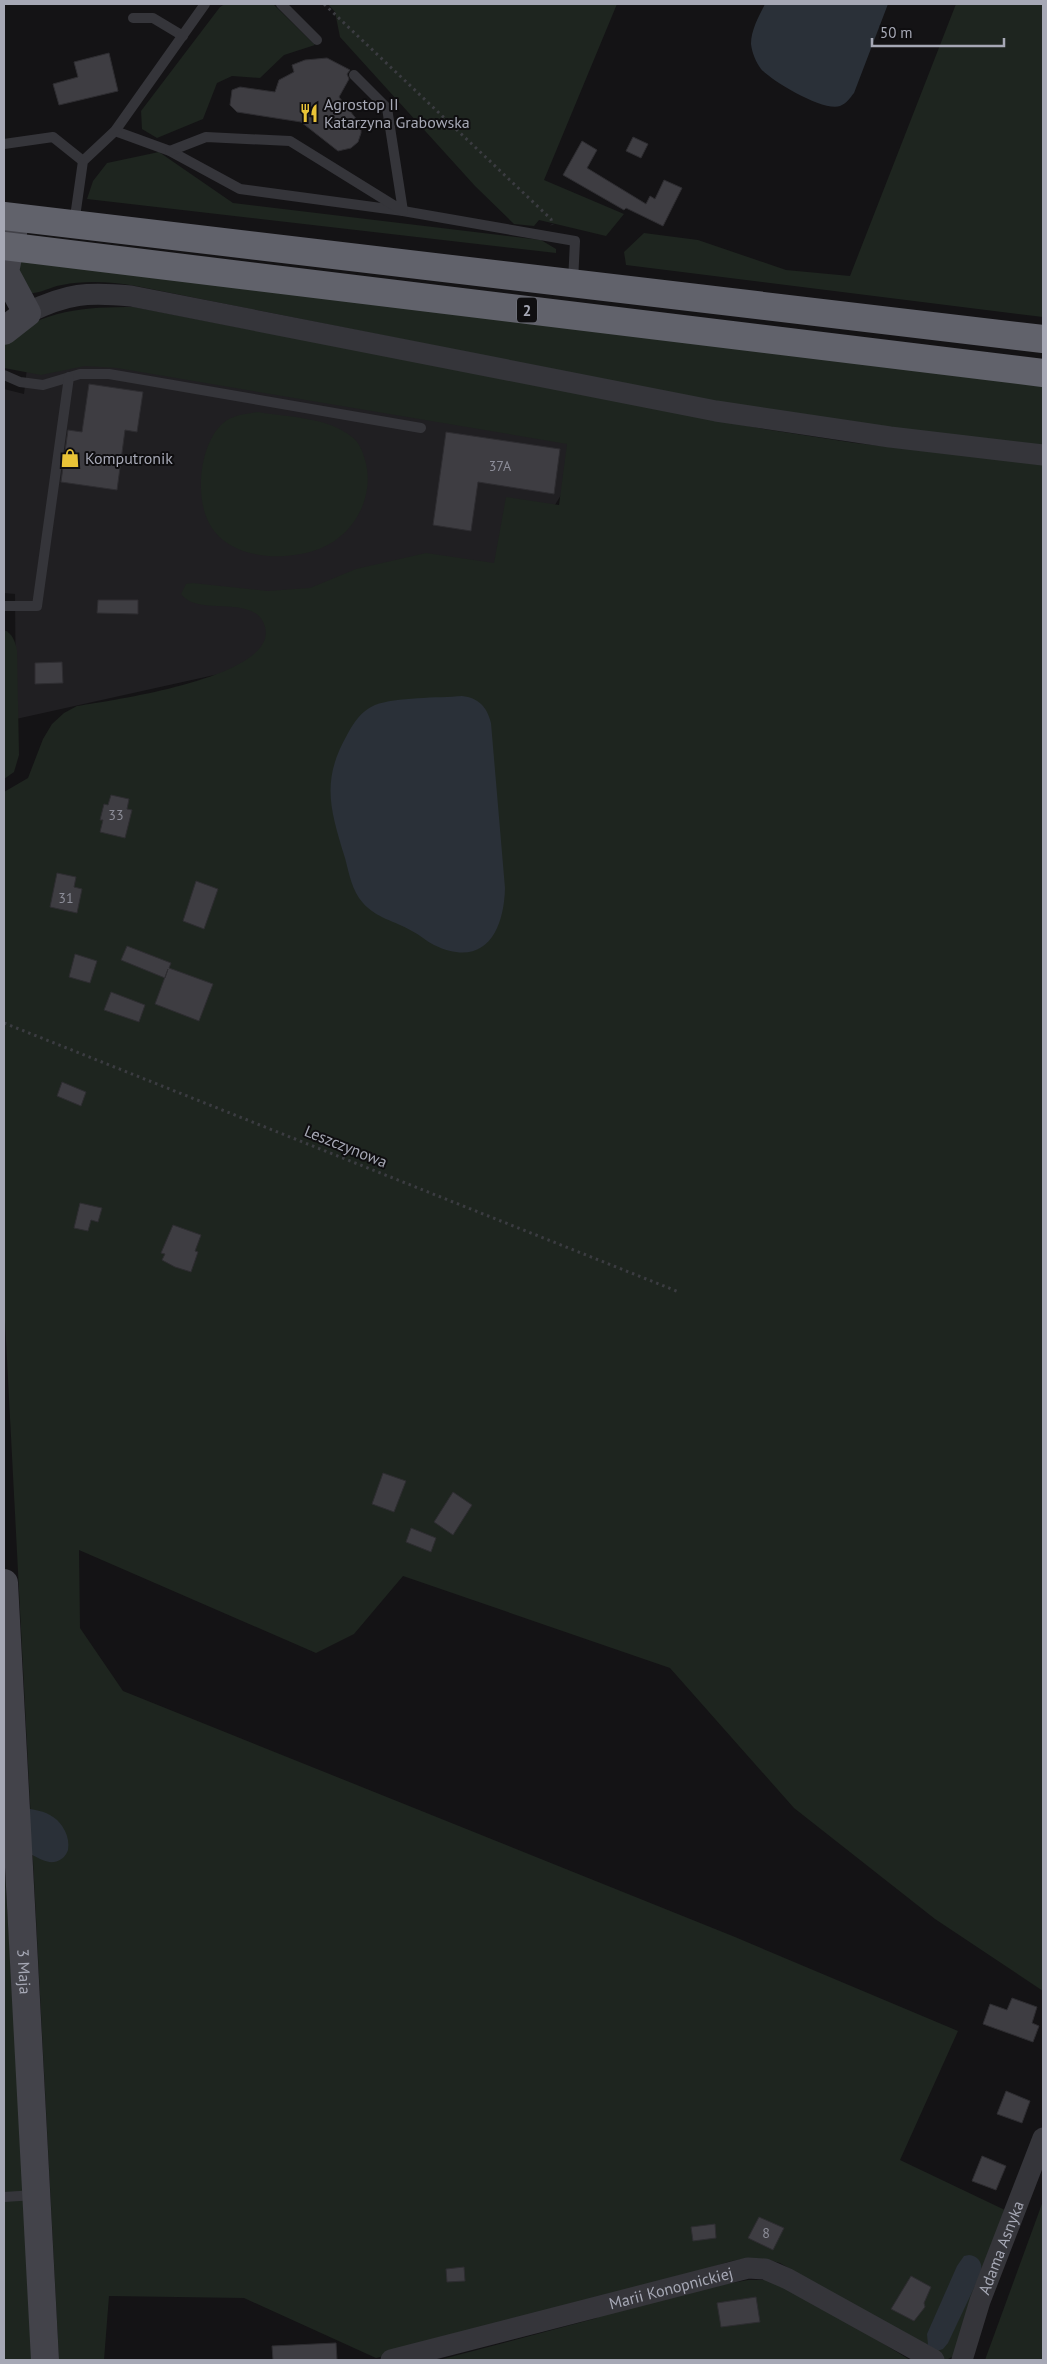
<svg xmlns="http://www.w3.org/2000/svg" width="1047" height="2364" font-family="'PT Sans',sans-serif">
<rect width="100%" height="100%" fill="#141315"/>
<polygon fill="#201f22" points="29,350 604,423 488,617 304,655 16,719 15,594 4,593 4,389 24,394"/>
<g fill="#1e251f">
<polygon points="225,4 273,4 315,45 284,55 260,78 232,76 217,83 203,119 157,138 142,129 141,111 220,7"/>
<polygon points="328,4 617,4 544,180 624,214 606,236 539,220 534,226 514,224 475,186 340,37 335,12"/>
<polygon points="956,4 1043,4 1043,317 626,265 624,252 644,233 698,240 786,270 850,276"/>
<polygon points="159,152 233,203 541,240 556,249 556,253 87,199 93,181 107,163"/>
<path d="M20,257L1043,381V447L808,418L722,403L136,286C111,282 87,280 62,285C49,287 39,295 25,293L16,265Z"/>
<path d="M134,307L764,429L855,443L1043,464V1991L935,1919L794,1808L670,1668L403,1576L354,1634L316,1653L79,1550L80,1628L123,1691L735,1937L958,2031L900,2160L1007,2211L954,2356L946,2360L780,2263C749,2253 729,2261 700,2271L726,2284L748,2280H768L791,2287L910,2360H439L597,2318L602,2300L376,2358L244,2298L109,2296L104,2360H59L4,1302V792L28,778L43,739L52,724L64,713L77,706C106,701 295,676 262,620C247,596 197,616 181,594L186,584L192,583L267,591L310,588L356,569L426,553L494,563L506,497L559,505L567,444L117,368L85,366L41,375L4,368V343C41,309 86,307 134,307Z"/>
<path d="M258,412C287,417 328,417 352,437C359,442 363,452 365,460C376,497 353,538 316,550C281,562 226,559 208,521C195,494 200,445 222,424C232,415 245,414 258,412Z"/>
<path d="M4,630C12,633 15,641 17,650L19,755L14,772L4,779Z"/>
<polygon points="4,1857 24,2182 32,2360 4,2360"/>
<polygon points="1043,2201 1043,2360 985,2360"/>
</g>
<g fill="#2a3038">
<path d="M765,4H888L854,93C850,98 847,103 840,106C824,112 773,82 761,69C756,62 752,53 751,44C751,30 759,16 765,4Z"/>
<path d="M462,696C479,698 487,707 491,723L505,888C504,932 484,969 434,945C426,941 420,935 412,931C395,921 376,918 363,903C352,891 349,873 345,858C330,809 321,781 347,735C354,722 361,711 375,705C396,697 438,698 462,696Z"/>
<path d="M4,1806C26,1809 54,1807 65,1831C68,1837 69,1843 68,1850C66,1856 61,1861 54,1862C42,1864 23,1846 4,1846Z"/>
<path d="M969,2255C979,2256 983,2264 981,2273L948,2343L943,2349L937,2351L928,2345L927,2334L957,2266L964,2256Z"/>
</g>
<g fill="#3e3d42" stroke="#2e2d31">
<polygon points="109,53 118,91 59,105 53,84 78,77 74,62"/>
<polygon points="327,58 350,70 347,74 349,79 339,97 361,125 361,133 358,142 351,148 338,151 301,122 237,112 230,105 232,90 240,87 275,92 279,80 294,72 292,65 305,60"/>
<polygon points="633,137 648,144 641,158 626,151"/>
<polygon points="582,141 597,150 587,168 646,204 650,196 655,199 664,180 682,188 663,226 626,208 624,210 563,175"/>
<polygon points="89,384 143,392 137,432 125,430 117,490 61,482 68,430 82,432"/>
<polygon points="446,432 560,449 554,494 478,482 471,531 433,525"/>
<polygon points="98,600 138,600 138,614 97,613"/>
<polygon points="62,662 63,683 35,684 35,663"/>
<polygon points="111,795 129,799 127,809 132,810 125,838 100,832 103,820 100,820 104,804 108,805"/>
<polygon points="57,873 76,877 74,887 82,889 77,913 50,907"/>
<polygon points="196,881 218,889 204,929 183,921"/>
<polygon points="127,946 171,963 169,968 213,984 199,1021 155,1004 168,969 165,978 121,960"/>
<polygon points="75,954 97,961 90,983 69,977"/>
<polygon points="111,992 145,1005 139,1022 104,1010"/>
<polygon points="62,1082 86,1092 81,1106 57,1096"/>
<polygon points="80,1203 102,1208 98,1222 91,1220 88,1231 74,1228"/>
<polygon points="173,1225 201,1235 195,1251 198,1252 191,1272 175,1267 162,1260 165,1254 161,1253"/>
<polygon points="383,1473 406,1481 394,1512 372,1504"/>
<polygon points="453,1492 472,1505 453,1535 434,1522"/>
<polygon points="411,1528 436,1538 431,1552 406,1542"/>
<polygon points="1012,1998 1037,2007 1032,2023 1039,2026 1033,2042 983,2024 990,2004 1007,2010"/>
<polygon points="1006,2091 1030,2101 1022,2123 997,2114"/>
<polygon points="982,2156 1006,2166 996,2190 972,2181"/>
<polygon points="759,2217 784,2228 773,2250 748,2238"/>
<polygon points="715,2224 716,2238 693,2241 691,2227"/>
<polygon points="464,2267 465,2281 447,2282 446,2269"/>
<polygon points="911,2276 931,2287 924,2303 925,2307 914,2321 891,2309"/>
<polygon points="756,2297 760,2322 721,2327 717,2303"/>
<polygon points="336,2343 337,2360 273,2360 272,2346"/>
</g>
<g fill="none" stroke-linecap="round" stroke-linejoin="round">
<g stroke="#3b3c41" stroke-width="3" stroke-dasharray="2.5 4" stroke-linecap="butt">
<polyline points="324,4 551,219 552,225"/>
<polyline points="4,1023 679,1292"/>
</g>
<g stroke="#35353a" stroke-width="10">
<polyline points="281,4 317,40"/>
<polyline points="133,18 153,18 183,36"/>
<polyline points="115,131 170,151 240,189 403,211 575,241 573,282"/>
<polyline points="4,144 53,137 83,161"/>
<polyline points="170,151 206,137 290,141 403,211 387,108 354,75"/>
<polyline points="74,224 83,161 115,131 205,4"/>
<polyline points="4,375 20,382 43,385 80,374 109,374 421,428"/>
<polyline points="4,606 37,606 69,377"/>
<polyline points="4,2197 35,2195"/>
</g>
<g stroke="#35353a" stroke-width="21">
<path d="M27,313C68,293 87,292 131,296L716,411L890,437L1043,455"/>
<path id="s1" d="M391,2360L748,2268L765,2269L788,2279L934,2360"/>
<path id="s2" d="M962,2360L980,2301L1043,2138"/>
</g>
<g stroke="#43434a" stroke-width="28">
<polyline points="4,331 27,313 5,272 16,218"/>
<path id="s3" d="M4,1583L45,2360"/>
</g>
<g stroke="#61626b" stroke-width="28">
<polyline points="4,216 1043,339"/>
<polyline points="4,246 1043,373"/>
</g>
</g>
<defs>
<g id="restaurant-bare" transform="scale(1.5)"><path d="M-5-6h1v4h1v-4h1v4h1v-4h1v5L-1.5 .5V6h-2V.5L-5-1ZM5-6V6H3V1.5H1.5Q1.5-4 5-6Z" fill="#e9c337" stroke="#0f0e10" stroke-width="2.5" paint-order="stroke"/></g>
<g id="shop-bare" transform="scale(1.5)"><path d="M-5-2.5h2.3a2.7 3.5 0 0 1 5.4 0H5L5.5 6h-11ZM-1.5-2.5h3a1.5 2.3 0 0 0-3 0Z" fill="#e9c337" stroke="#0f0e10" stroke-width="2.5" paint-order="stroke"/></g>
</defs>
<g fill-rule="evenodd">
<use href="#restaurant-bare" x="309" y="113"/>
<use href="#shop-bare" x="70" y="458"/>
</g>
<g text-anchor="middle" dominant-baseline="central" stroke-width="4" stroke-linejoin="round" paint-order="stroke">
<g font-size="14" fill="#8c8d98">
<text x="500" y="466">37A</text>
<text x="116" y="815">33</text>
<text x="66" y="898">31</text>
<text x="766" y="2233">8</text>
</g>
<rect fill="#0f0e10" stroke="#797a84" stroke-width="1" x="517" y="297.5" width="20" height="25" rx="4"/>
<g font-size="15" font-weight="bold" fill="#a6a8b5">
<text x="527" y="310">2</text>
</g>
<g font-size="16" fill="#a6a8b5" stroke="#0f0e10" text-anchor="start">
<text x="324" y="104">Agrostop II<tspan x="324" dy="18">Katarzyna Grabowska</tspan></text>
<text x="85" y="458">Komputronik</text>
</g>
<g font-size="16" fill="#a6a8b5" stroke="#0f0e10">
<text transform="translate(346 1146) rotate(22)">Leszczynowa</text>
<text stroke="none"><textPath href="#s3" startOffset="389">3 Maja</textPath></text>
<text stroke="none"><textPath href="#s2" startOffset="119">Adama Asnyka</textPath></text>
<text stroke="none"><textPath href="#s1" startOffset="289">Marii Konopnickiej</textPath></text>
</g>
</g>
<rect width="1047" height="2364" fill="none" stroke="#a6a8b5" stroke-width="10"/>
<path d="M872 38v8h132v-8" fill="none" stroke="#a6a8b5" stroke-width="2.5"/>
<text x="880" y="38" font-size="15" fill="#a6a8b5" stroke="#0f0e10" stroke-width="4" paint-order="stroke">50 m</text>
</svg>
